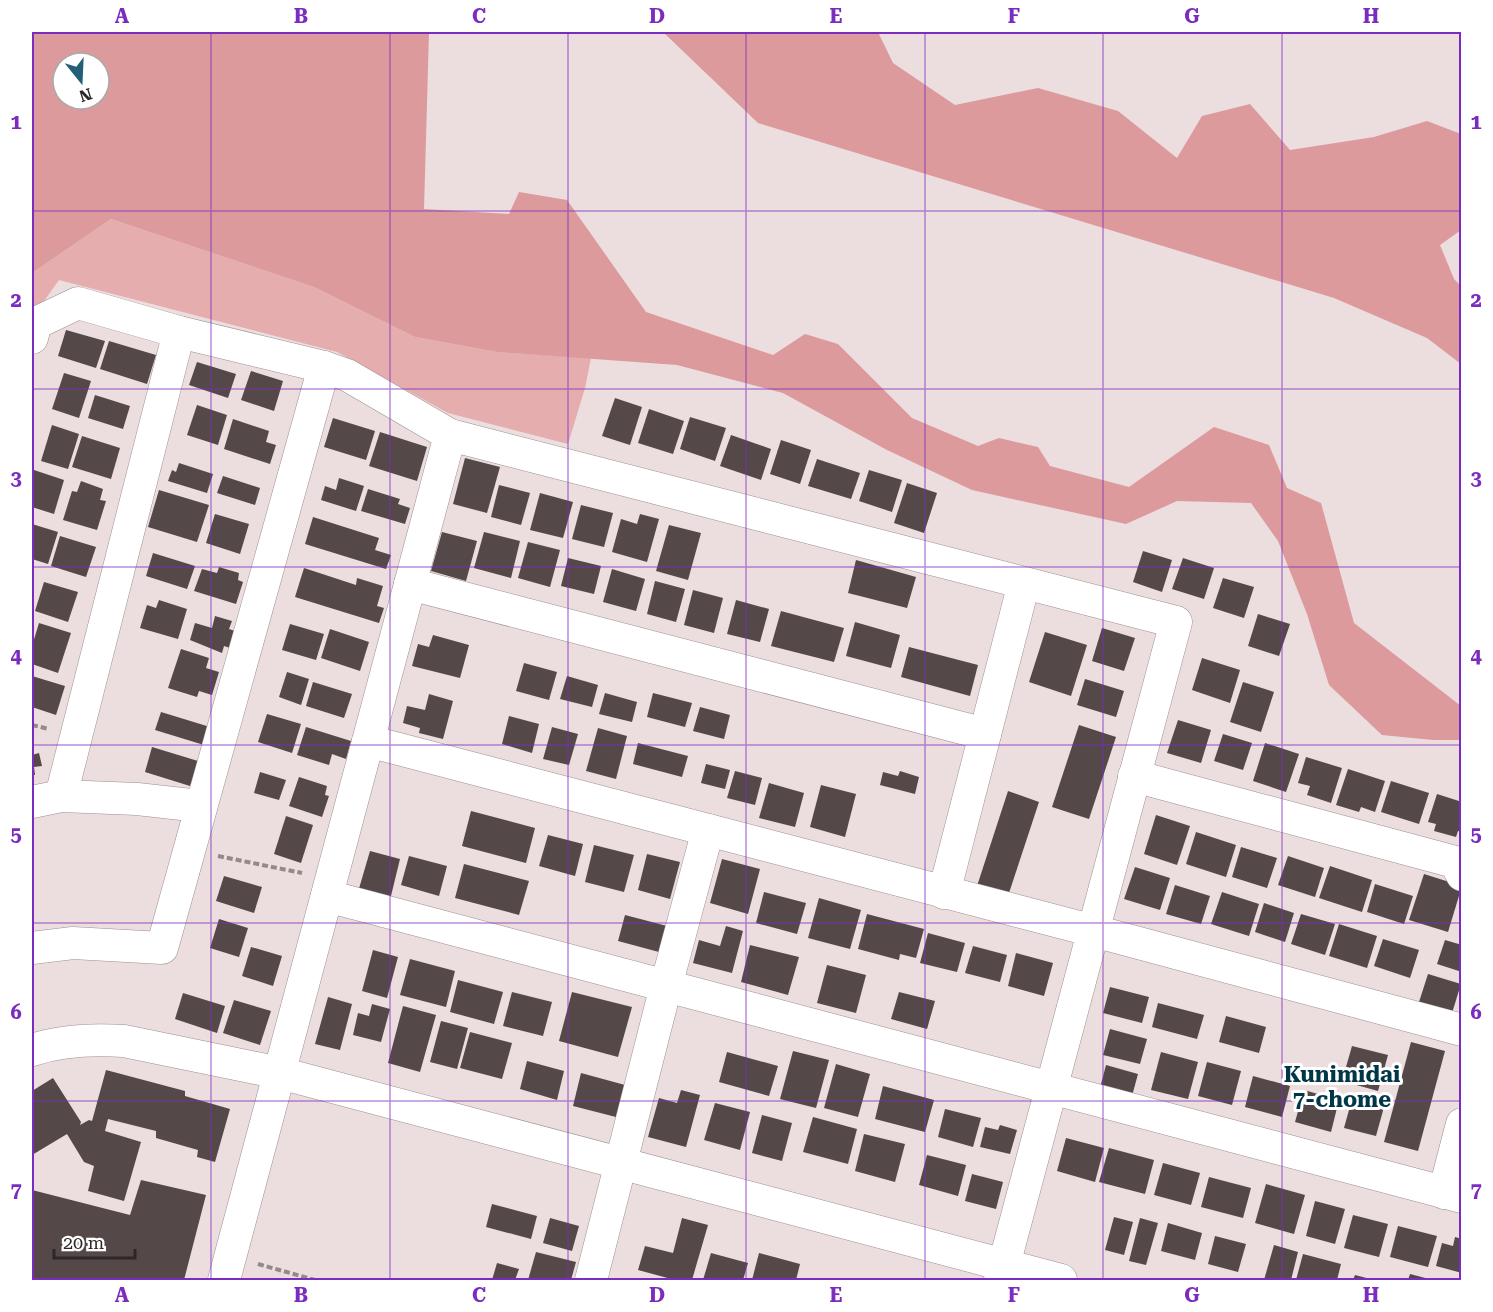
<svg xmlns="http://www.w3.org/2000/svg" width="1493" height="1312" font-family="'Roboto Serif',serif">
<rect width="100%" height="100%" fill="#ecddde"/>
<polygon fill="#e6adaf" points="111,219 314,287 415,337 497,352 591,358 585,388 568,444 448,413 337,352 59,280 32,318 32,273"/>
<g fill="#dc9a9d" fill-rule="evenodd">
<path d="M32,32H429L424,209L509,214L519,192L567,200L646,312L773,355L805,334L838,344L912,418L978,446L999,438L1038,447L1050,466L1129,487L1214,427L1269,445L1287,488L1321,503L1354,623L1461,706V740H1433L1382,735L1329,685L1307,614L1278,541L1251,503L1177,501L1126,524L972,490L887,450L783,393L677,365L497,352L415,337L314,287L111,219L32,273ZM63,63H99V99H63Z"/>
<polygon points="663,32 878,32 893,63 955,105 1038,88 1118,111 1177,158 1202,116 1250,104 1290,150 1374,137 1427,121 1461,134 1461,230 1440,245 1454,279 1461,286 1461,364 1427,338 1334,298 758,123"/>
</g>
<g fill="#544848">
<polygon points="66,330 105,341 96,368 58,356"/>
<polygon points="109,341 156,355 147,384 100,369"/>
<polygon points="197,362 236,374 228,398 189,385"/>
<polygon points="251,371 283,381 274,411 241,400"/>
<polygon points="64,373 91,381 79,418 52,409"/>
<polygon points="95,395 130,406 123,429 88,418"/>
<polygon points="615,398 642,407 630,445 602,436"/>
<polygon points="197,405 227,415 218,445 187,435"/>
<polygon points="649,409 684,421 673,454 638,443"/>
<polygon points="690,417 726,428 715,461 680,449"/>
<polygon points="333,418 375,431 366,460 324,447"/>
<polygon points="233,419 269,431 266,442 276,445 270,464 224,449"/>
<polygon points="52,425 79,434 68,469 41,461"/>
<polygon points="380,432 427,447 417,481 369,466"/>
<polygon points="731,435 771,449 761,480 720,466"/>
<polygon points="82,436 120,448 111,479 72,467"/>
<polygon points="781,440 811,450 800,484 770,474"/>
<polygon points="465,458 500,467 487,513 453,504"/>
<polygon points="817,459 860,473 851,499 808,486"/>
<polygon points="179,463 213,474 207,493 168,481 172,470 176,472"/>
<polygon points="34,470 64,480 54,514 32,507 32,479"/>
<polygon points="869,470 902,480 892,512 859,501"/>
<polygon points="223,476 260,488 255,505 217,493"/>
<polygon points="339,478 364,486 356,511 321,500 325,486 336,490"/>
<polygon points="81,481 103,489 100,500 106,501 97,530 63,520 72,491 77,492"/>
<polygon points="907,483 937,493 924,533 894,523"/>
<polygon points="499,485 530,493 521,525 491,517"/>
<polygon points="368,489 400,499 398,504 410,508 405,524 361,511"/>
<polygon points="159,490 209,505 197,542 148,527"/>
<polygon points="540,493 573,502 563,538 530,530"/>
<polygon points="581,505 613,513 604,547 572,539"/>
<polygon points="215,514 249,524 240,554 206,543"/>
<polygon points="640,514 659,519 647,562 612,552 621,519 637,524"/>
<polygon points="313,517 379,538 375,550 391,555 386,569 305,544"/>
<polygon points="32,524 58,532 48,564 32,559"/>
<polygon points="669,525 701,533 688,580 656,571"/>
<polygon points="442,532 477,541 466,581 431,571"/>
<polygon points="484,532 520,541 511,578 474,568"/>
<polygon points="60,536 96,547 86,577 51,566"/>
<polygon points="528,542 560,550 550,587 518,578"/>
<polygon points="1143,551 1172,560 1162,592 1133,582"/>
<polygon points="153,553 195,566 187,589 146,576"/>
<polygon points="568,558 601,566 594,594 561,586"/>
<polygon points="1183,558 1214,568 1204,599 1172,589"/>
<polygon points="856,560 916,577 907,608 848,593"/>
<polygon points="219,567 239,573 238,580 243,582 236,604 194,591 202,569 217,573"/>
<polygon points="304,568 356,585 357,578 383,586 377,606 384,608 379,623 295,597"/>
<polygon points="612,569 645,579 636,611 603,602"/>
<polygon points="1223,578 1254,587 1244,618 1213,608"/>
<polygon points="655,581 685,589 676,622 647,614"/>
<polygon points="44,582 78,592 68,622 35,611"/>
<polygon points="693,590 723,598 714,633 684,625"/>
<polygon points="159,600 187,609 178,639 140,628 147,605 156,608"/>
<polygon points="736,600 769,609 760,642 727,634"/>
<polygon points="781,611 844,628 834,662 771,646"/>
<polygon points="1258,614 1290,624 1279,656 1248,646"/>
<polygon points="215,616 232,621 229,629 235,631 230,648 224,646 222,653 190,640 195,623 212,628"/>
<polygon points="855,622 900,635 891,668 846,656"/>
<polygon points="39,623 71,633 58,673 32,664 32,646"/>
<polygon points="290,624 324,634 316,660 282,650"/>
<polygon points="1102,628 1135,638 1124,671 1092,661"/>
<polygon points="330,629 369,642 360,671 321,658"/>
<polygon points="1045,632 1087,645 1071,696 1029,682"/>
<polygon points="433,635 469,645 460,678 412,666 418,644 429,647"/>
<polygon points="909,647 978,665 970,696 901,677"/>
<polygon points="181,649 209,658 206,668 219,672 212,695 199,691 197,697 168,688"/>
<polygon points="1202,658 1240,670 1230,703 1192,690"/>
<polygon points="524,663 557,672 549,700 516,691"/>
<polygon points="287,672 309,679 301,705 279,697"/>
<polygon points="32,676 65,686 56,715 32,707"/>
<polygon points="567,676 598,685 592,707 560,699"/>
<polygon points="1085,679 1124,691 1116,717 1077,705"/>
<polygon points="313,682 352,694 344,718 306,706"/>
<polygon points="1243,682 1274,692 1261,732 1230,722"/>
<polygon points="605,693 637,702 632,722 599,714"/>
<polygon points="653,693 692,703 685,727 647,717"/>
<polygon points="429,694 453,701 443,739 419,733 420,728 403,723 407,706 425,710"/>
<polygon points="700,707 730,715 724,739 693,731"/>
<polygon points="161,712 210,727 204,745 155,730"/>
<polygon points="267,714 301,724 292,753 258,742"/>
<polygon points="509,716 539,724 532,753 502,744"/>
<polygon points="1178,720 1211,730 1201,763 1167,753"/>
<polygon points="1079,725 1116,737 1089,819 1052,807"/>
<polygon points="306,727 351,741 346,759 332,754 329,765 297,755"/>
<polygon points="552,727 578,734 569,765 543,759"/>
<polygon points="598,728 627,736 616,779 586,771"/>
<polygon points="1223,734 1252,743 1243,770 1214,761"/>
<polygon points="638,743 688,756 682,777 633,764"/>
<polygon points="1265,743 1299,754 1286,792 1253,781"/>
<polygon points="152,747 198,761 190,786 145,772"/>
<polygon points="39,753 42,766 34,767 35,775 32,775 32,755"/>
<polygon points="1306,757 1342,768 1331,803 1307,795 1310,786 1298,783"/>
<polygon points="706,764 730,770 725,789 701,783"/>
<polygon points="1348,769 1385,781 1375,812 1361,807 1359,812 1336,805"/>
<polygon points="735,771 762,778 755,805 727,798"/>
<polygon points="900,771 919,777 915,794 880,785 883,772 898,776"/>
<polygon points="260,772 286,780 279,800 254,793"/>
<polygon points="299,777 327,786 325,795 329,796 322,817 289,806"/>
<polygon points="1391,781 1429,793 1419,824 1381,812"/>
<polygon points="769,783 804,793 795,827 759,818"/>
<polygon points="821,785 856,794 845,837 810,827"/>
<polygon points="1008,791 1039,802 1008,896 977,886"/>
<polygon points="1437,794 1462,802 1462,832 1458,831 1456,837 1434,831 1436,824 1428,822"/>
<polygon points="471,811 535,828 526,863 462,846"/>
<polygon points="1156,815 1190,826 1177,865 1144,854"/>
<polygon points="286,816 313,825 301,863 274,854"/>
<polygon points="1196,832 1236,845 1226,877 1186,864"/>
<polygon points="548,835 583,844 575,876 539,866"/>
<polygon points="594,845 634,855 624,892 585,882"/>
<polygon points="1241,847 1277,858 1267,888 1232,877"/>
<polygon points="370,851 400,859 390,900 358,892"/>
<polygon points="647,854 680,862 670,899 638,890"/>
<polygon points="409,856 447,866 439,896 401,885"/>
<polygon points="1288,856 1324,868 1315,897 1278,885"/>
<polygon points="722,859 760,869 748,914 710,903"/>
<polygon points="464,864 529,881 519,915 455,898"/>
<polygon points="1330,866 1372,880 1362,912 1319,898"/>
<polygon points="1135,867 1170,878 1160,910 1124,899"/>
<polygon points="1424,874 1462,886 1448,932 1409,920"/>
<polygon points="224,876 262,887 254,913 216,901"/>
<polygon points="1375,884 1413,896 1404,924 1367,912"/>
<polygon points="1175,885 1210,896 1201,924 1166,914"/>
<polygon points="764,892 806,903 797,934 756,923"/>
<polygon points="1222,892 1259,904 1249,936 1211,924"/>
<polygon points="819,898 861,910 850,949 808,938"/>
<polygon points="1264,903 1294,913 1285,942 1255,932"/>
<polygon points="867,914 924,929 916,958 900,954 899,960 858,949"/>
<polygon points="1301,914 1335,924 1325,955 1291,944"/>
<polygon points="625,915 667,926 659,952 618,941"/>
<polygon points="219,919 248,928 239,957 210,948"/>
<polygon points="1339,924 1377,936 1367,968 1329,956"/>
<polygon points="726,926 743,931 732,973 693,963 699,940 720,946"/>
<polygon points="928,933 965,943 957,972 920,963"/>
<polygon points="1383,939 1419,950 1410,978 1374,966"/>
<polygon points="1445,940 1462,945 1462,972 1437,964"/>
<polygon points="750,945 799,957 788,995 741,982"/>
<polygon points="973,946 1007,955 1000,982 965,973"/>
<polygon points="251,947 282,956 273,986 242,976"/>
<polygon points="373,950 398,957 387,998 362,991"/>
<polygon points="1016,953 1053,963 1044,996 1008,986"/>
<polygon points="410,959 455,971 446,1007 400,995"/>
<polygon points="827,965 866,975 856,1013 817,1003"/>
<polygon points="1428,974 1461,984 1452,1013 1419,1002"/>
<polygon points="458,980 503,992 494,1024 450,1012"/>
<polygon points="1110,987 1149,997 1142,1023 1103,1013"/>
<polygon points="512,992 552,1002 543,1036 503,1026"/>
<polygon points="572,992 632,1007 618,1057 559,1041"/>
<polygon points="899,992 935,1001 927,1029 891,1019"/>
<polygon points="183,993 225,1006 217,1033 175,1019"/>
<polygon points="328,997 352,1004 340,1050 315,1044"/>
<polygon points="234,1000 271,1011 260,1045 223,1033"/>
<polygon points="1158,1003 1204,1015 1197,1039 1152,1027"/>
<polygon points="372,1004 390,1009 381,1042 353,1035 358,1013 369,1016"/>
<polygon points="403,1006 436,1015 420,1072 388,1063"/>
<polygon points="1226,1016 1266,1027 1259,1053 1219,1042"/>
<polygon points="441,1021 468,1028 457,1069 430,1062"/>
<polygon points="1110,1029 1147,1039 1140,1064 1103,1055"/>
<polygon points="470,1032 512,1043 502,1079 460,1068"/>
<polygon points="1411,1042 1445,1051 1418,1151 1384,1142"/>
<polygon points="1352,1046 1388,1055 1378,1091 1342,1081"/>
<polygon points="793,1051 829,1060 816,1108 780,1099"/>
<polygon points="727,1052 778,1066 769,1096 719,1082"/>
<polygon points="1161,1052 1198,1062 1188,1099 1151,1090"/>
<polygon points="527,1061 564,1071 557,1100 520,1089"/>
<polygon points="1207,1062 1241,1071 1232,1105 1198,1096"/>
<polygon points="836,1064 870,1074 858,1117 824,1108"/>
<polygon points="1106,1065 1138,1074 1132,1096 1100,1088"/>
<polygon points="106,1070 185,1091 185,1096 230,1109 215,1162 197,1157 198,1150 156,1138 156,1131 108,1119 105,1131 141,1142 124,1201 88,1191 94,1166 84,1162 67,1134 32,1155 32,1091 53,1078 81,1122 80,1125 89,1120 92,1121"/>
<polygon points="581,1073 625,1085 616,1117 573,1106"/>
<polygon points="1253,1076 1290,1086 1282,1117 1245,1107"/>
<polygon points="883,1086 934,1100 925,1132 875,1119"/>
<polygon points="681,1090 700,1095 686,1147 648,1137 659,1098 677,1103"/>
<polygon points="1304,1090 1339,1100 1331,1132 1295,1122"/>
<polygon points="1352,1099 1384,1107 1376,1136 1344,1128"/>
<polygon points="715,1103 750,1112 740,1150 704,1140"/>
<polygon points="945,1109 981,1118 973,1147 938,1137"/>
<polygon points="762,1115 792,1123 782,1161 752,1153"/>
<polygon points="813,1117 857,1129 848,1164 803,1152"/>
<polygon points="1000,1125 1017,1130 1010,1154 980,1147 985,1127 998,1130"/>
<polygon points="864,1134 905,1144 895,1182 855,1171"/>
<polygon points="1066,1138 1104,1148 1095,1182 1057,1171"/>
<polygon points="1109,1148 1154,1160 1145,1194 1099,1182"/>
<polygon points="927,1155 966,1165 958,1196 919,1185"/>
<polygon points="1163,1163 1200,1173 1191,1205 1154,1195"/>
<polygon points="972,1174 1003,1182 996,1209 965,1201"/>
<polygon points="1209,1177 1251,1188 1243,1218 1201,1207"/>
<polygon points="141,1180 206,1195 184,1280 32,1280 32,1190 130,1215"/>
<polygon points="1266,1184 1305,1195 1294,1234 1255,1223"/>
<polygon points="1315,1201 1345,1209 1335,1244 1306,1236"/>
<polygon points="492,1204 537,1216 531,1239 486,1227"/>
<polygon points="1353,1215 1388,1224 1379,1257 1344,1248"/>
<polygon points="1114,1217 1133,1222 1124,1255 1105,1250"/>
<polygon points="550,1218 579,1226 572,1251 543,1243"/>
<polygon points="682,1218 708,1225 692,1280 675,1280 638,1270 645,1246 673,1253"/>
<polygon points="1140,1218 1158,1223 1146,1265 1129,1261"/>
<polygon points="1168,1223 1202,1233 1195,1260 1161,1251"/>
<polygon points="1398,1226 1437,1236 1428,1267 1390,1257"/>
<polygon points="1215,1236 1246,1244 1238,1272 1208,1264"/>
<polygon points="1455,1237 1462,1239 1462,1273 1436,1266 1442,1243 1453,1246"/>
<polygon points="1274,1245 1298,1252 1291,1280 1264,1280"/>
<polygon points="536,1252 576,1262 571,1280 528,1280"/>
<polygon points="711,1253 748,1263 743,1280 703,1280"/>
<polygon points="759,1253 800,1264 796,1280 752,1280"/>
<polygon points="1303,1254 1341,1264 1337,1280 1296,1280"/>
<polygon points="497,1263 519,1269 515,1280 492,1280"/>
<polygon points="1410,1274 1433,1280 1408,1280"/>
<polygon points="1355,1275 1374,1280 1353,1280"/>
</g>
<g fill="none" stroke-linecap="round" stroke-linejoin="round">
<g stroke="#9d9090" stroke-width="33">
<g id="minor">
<polyline points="32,338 36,323 78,303 179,332 324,367 347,375 450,435 1176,622 1000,1280"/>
<polyline points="410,584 985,734"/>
<polyline points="368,741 1094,931 1462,1030"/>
<polyline points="1134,776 1455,862 1462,875"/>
<polyline points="61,796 179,332"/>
<polyline points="32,802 61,796 137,799 200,806"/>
<polyline points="944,893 1024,583"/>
<polyline points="327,896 1462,1197"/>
<polyline points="32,948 73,943 162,948 324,367"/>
<path d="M32,1050C62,1040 93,1039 124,1041L280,1073L1061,1280"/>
<polyline points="1444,1193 1462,1124"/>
<polyline points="224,1280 450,435"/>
<polyline points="591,1280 666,986 708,830"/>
</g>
</g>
<g stroke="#94898a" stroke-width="4" stroke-dasharray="6 3" stroke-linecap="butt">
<polyline points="32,725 49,729"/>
<polyline points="218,856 302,873"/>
<polyline points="258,1264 315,1280"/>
</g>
<use href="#minor" stroke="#fff" stroke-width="32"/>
</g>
<path fill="none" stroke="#7b2cbf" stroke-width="1.5" stroke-opacity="0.55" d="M211,32V1280M390,32V1280M568,32V1280M746,32V1280M925,32V1280M1103,32V1280M1282,32V1280M32,211H1462M32,389H1462M32,567H1462M32,745H1462M32,923H1462M32,1101H1462"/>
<g text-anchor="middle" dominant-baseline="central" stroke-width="6" stroke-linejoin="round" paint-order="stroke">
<g font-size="22" font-weight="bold" fill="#003748" stroke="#fff">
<text x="1342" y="1074">Kunimidai<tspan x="1342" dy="25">7-chome</tspan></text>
</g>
</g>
<rect width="1493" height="1312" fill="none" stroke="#ffffff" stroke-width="66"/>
<g transform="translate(81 81) rotate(162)"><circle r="28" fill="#ffffff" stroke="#aba9a9" stroke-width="1.5"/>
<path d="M0-4.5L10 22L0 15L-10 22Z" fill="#236077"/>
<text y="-9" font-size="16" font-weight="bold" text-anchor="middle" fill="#2d2828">N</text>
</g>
<path d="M54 1249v9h81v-9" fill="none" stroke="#2d2828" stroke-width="3"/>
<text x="63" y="1249" font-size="18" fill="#2d2828" stroke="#ffffff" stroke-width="4.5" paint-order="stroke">20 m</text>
<rect x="33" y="33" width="1427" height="1246" fill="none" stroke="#7b2cbf" stroke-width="2"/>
<g font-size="20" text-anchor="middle" font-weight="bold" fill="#7b2cbf">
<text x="122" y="23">A</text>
<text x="301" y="23">B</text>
<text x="479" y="23">C</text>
<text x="657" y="23">D</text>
<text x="836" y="23">E</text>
<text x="1014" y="23">F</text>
<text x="1192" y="23">G</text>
<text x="1371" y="23">H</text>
<text x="16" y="129">1</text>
<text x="1476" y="129">1</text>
<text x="16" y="307">2</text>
<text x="1476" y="307">2</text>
<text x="16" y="485">3</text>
<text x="1476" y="485">3</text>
<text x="16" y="663">4</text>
<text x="1476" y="663">4</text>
<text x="16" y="841">5</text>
<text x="1476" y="841">5</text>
<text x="16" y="1019">6</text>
<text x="1476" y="1019">6</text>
<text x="16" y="1197">7</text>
<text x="1476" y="1197">7</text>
<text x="122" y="1302">A</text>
<text x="301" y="1302">B</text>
<text x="479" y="1302">C</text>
<text x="657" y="1302">D</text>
<text x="836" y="1302">E</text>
<text x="1014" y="1302">F</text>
<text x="1192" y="1302">G</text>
<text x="1371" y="1302">H</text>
</g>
</svg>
